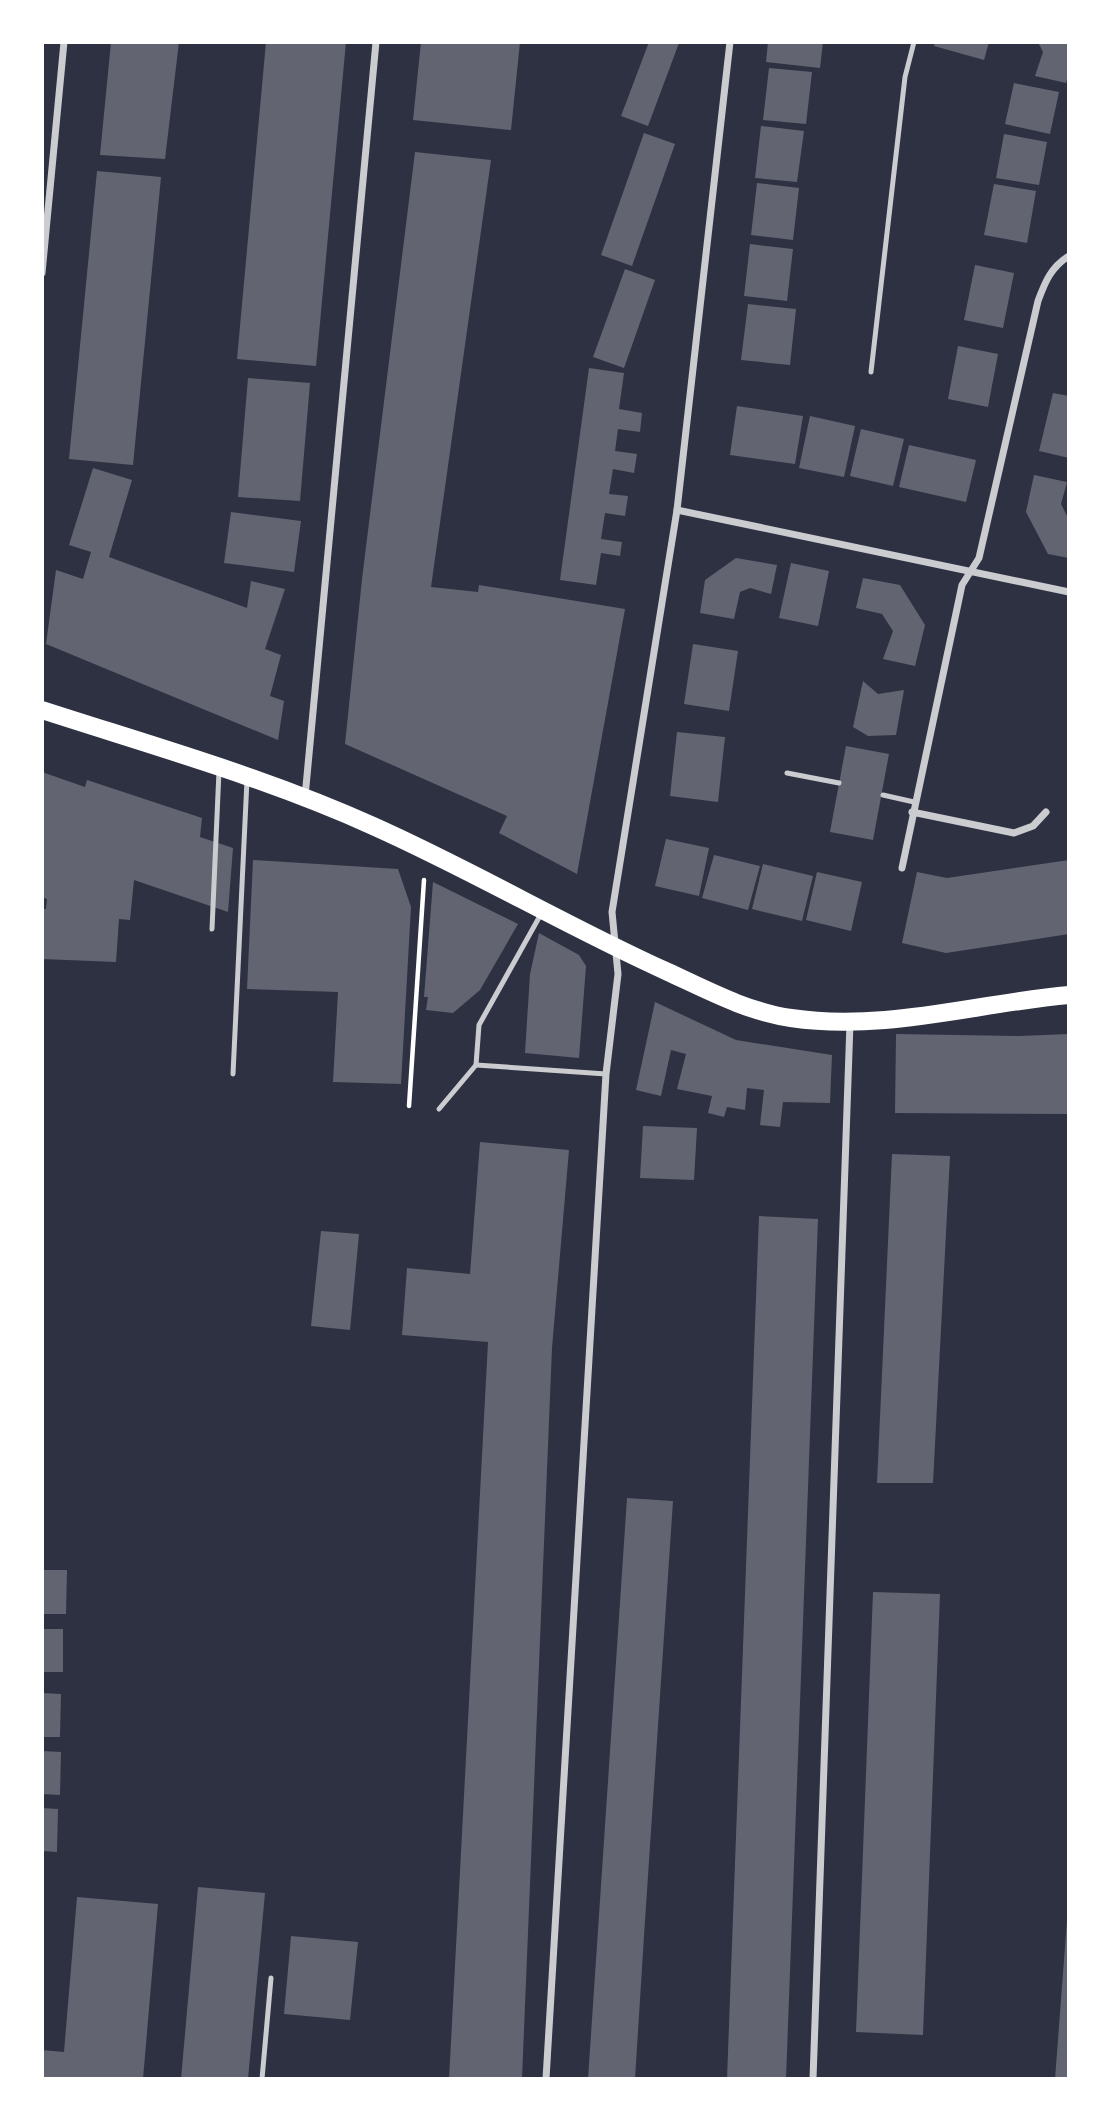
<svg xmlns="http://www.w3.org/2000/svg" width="1111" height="2121" font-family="'PT Sans',sans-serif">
<rect width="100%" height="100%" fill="#2d3142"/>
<g fill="#626471">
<polygon points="111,42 179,42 165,159 100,155"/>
<polygon points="266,42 346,42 316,366 237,359"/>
<polygon points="421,42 520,42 511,130 413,120"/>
<polygon points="649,42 679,43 648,126 621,116"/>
<polygon points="768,42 823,42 820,68 766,62"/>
<polygon points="935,42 989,42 984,60 934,46"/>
<polygon points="1038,42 1069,42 1069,73 1066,83 1035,76 1043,52"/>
<polygon points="769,68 812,72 806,124 763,120"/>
<polygon points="1014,83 1059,92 1050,134 1005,124"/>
<polygon points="761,126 804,131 797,182 755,178"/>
<polygon points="644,133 675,144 632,266 601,255"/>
<polygon points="1004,134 1047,142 1039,185 996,178"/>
<polygon points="415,152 491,160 431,587 478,592 479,585 625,609 577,874 499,833 507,816 345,744 362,579"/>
<polygon points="97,171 161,177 133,465 69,459"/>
<polygon points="757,183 799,188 793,240 751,235"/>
<polygon points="994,184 1036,191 1027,243 984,235"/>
<polygon points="750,244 793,249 787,301 744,296"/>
<polygon points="975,265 1014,273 1003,328 964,320"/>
<polygon points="625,269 655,280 624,368 593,357"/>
<polygon points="748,304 796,309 790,365 741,360"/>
<polygon points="958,346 998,354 988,407 948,399"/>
<polygon points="589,368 624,373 619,409 642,413 640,432 618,429 615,451 637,454 634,473 613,469 609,494 628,496 625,516 605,513 601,539 622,542 620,556 601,553 596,585 560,580"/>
<polygon points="248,378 310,383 300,501 238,497"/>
<polygon points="1053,393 1069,396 1069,458 1039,451"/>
<polygon points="737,406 803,416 795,464 730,455"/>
<polygon points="810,416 855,426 844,477 799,468"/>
<polygon points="861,429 904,439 893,486 850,476"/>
<polygon points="909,445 976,460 966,502 899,487"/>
<polygon points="93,468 132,480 109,557 247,608 251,581 285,589 265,649 281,655 270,696 284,701 278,740 46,644 56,570 83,579 91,552 69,545"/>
<polygon points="1034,475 1067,482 1061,504 1069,520 1069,558 1048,554 1026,512"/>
<polygon points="231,512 301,521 294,572 224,563"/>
<polygon points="736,558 777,565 771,594 750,588 740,592 734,619 700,613 705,580"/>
<polygon points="791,563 829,571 818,626 779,618"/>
<polygon points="863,578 900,585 925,625 915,666 883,659 893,631 882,614 856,608"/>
<polygon points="693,644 738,651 729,711 684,704"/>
<polygon points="863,681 878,694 904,690 896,735 868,736 853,727"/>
<polygon points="677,732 725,737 718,802 670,796"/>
<polygon points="846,746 889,754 873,840 830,832"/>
<polygon points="42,772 85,787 87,780 202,818 200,837 233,848 228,912 134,880 130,920 119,919 116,962 42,959 42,909 46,909 47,899 42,897"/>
<polygon points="666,839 709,848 699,896 655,886"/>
<polygon points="714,855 760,866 748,910 702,898"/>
<polygon points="253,860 398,869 411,907 401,1084 333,1082 338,992 247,989"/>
<polygon points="1069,860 1069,934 946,953 902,943 917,872 947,878"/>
<polygon points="763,864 813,876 802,921 752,909"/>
<polygon points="817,872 862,882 851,931 806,920"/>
<polygon points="433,882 518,924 480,990 453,1013 426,1010 428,997 424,997"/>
<polygon points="539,933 579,955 586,966 579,1058 525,1053 530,974"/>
<polygon points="655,1002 736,1040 832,1055 830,1103 783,1102 780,1127 760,1125 764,1090 747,1088 745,1110 727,1107 724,1117 708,1113 712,1096 677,1089 686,1054 671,1050 661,1096 636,1090"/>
<polygon points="896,1034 1020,1036 1069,1034 1069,1114 895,1113"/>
<polygon points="643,1126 697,1128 694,1180 640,1178"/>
<polygon points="480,1142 569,1150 552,1348 522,2079 449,2079 488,1342 402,1335 407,1268 470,1274"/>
<polygon points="892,1154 950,1156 933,1483 877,1483"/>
<polygon points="759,1216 818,1219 786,2079 727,2079"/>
<polygon points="321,1231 359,1234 350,1330 311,1326"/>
<polygon points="627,1498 673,1501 644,1936 635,2079 588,2079"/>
<polygon points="42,1570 67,1570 66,1614 42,1614"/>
<polygon points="873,1592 940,1594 923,2035 856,2032"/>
<rect x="42" y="1629" width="21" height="43"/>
<polygon points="42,1693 61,1694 60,1737 42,1737"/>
<polygon points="42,1751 61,1752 60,1795 42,1794"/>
<polygon points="42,1808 58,1809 57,1852 42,1851"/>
<polygon points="198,1887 265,1893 248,2079 181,2079"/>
<polygon points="77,1897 158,1904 143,2079 42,2079 42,2050 64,2052"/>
<polygon points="1067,1920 1069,1920 1069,2079 1055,2079"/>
<polygon points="291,1936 358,1942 350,2020 284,2014"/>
</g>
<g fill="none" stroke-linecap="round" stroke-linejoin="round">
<polyline stroke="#fff" stroke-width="4.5" points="409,1106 424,880"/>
<g stroke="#caccd0" stroke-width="5">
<polyline points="871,372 905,77 914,42"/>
<polyline points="787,773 839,783"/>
<polyline points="883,795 914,802"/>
<polyline points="541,914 479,1025 476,1065 606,1074"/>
<polyline points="212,929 219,771"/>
<polyline points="233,1074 247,780"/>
<polyline points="439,1109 476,1065"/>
<polyline points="262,2079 271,1978"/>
</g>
<g stroke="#caccd0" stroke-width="7">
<polyline points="42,273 64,42"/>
<polyline points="677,510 1069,592"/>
<polyline points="305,797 376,42"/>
<polyline points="912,812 1014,833 1033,826 1046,812"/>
<path d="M902,868L962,585L979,558L1038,301C1045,282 1051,267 1069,256"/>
<polyline points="546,2079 606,1074 618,974 612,912 677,510 730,42"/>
<polyline points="813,2079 850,1023"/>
</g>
<path stroke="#fff" stroke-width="18" d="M42,710C153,746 267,778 373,826C474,871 568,927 668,972C707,990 748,1012 791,1018C884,1032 977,1003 1069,995"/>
</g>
<rect width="1111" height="2121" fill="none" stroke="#ffffff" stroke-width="88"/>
</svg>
